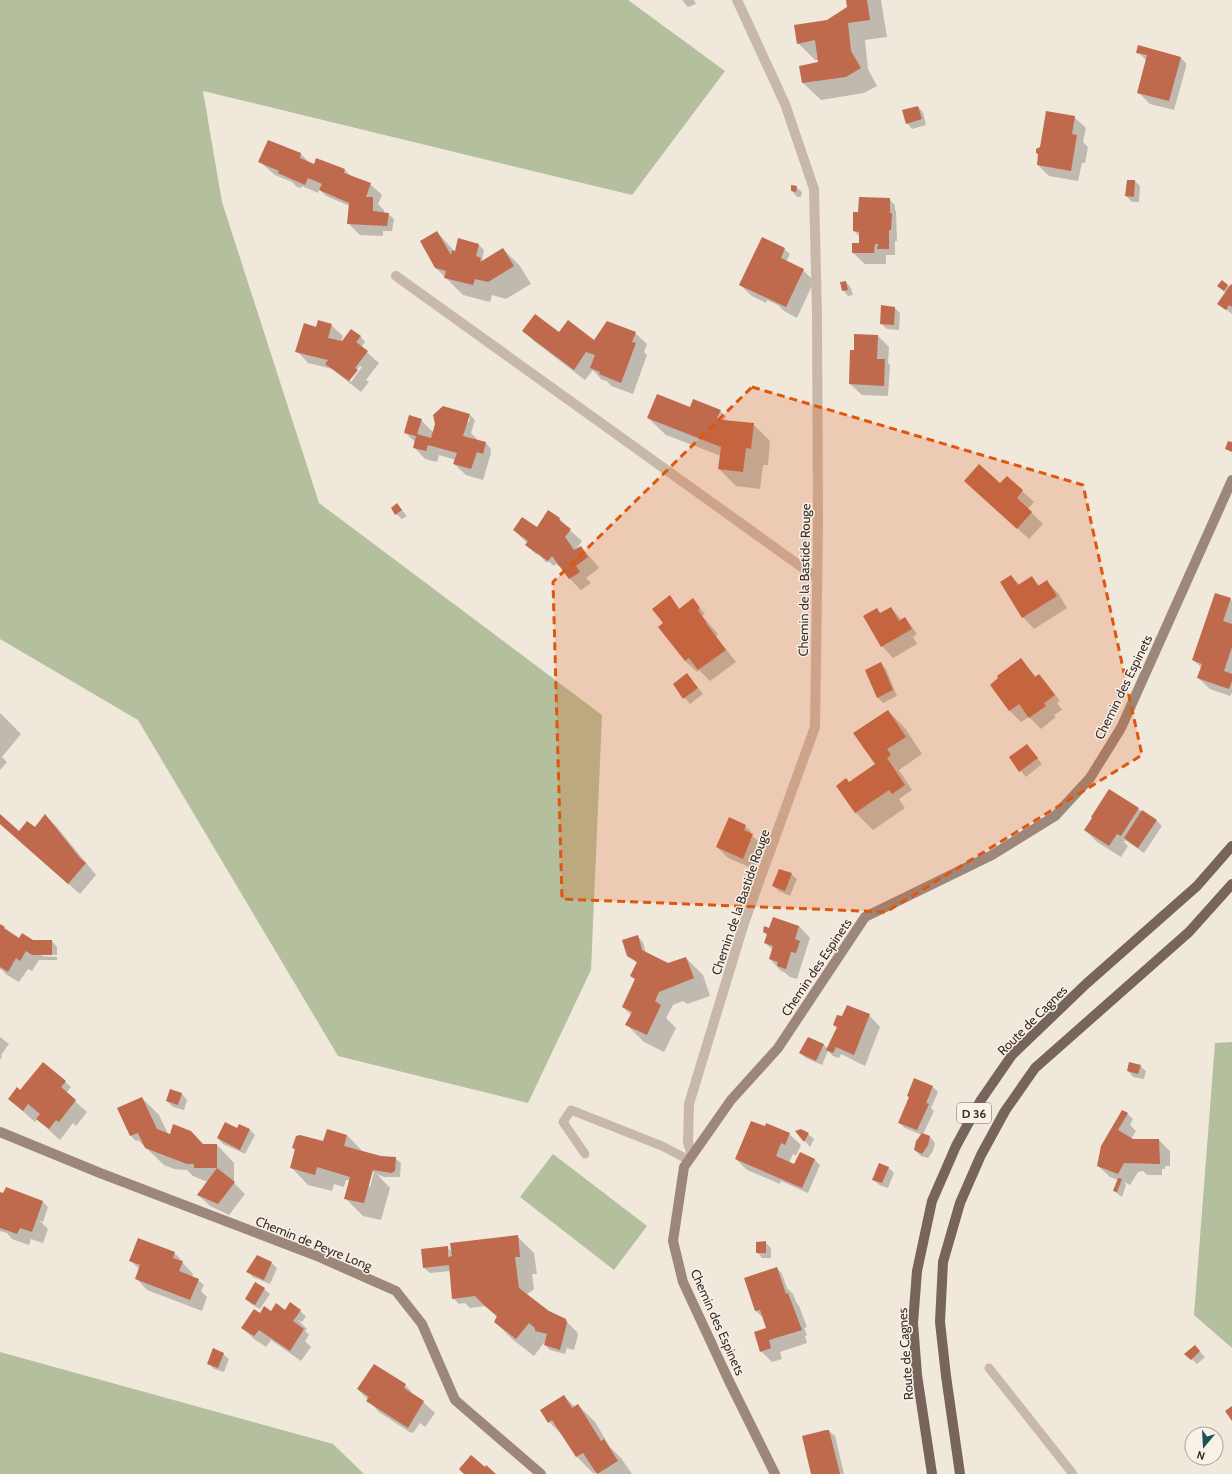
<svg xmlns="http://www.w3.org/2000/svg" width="1232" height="1474" font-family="Cabin,sans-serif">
<rect width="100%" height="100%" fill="#f1e8dc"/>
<g fill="#b3bf9d">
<polygon points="0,0 628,0 725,71 632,195 203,91 222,202 319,503 602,715 591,970 528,1103 338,1056 138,720 0,639"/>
<polygon points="1232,1042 1232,1348 1194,1315 1215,1043"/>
<polygon points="553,1154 647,1226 614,1270 520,1197"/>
<polygon points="0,1352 333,1444 364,1474 0,1474"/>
</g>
<g fill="#0003" fill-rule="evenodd">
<polygon points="682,0 694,0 696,4 688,7"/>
<polygon points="847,0 881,0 887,37 865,40 868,69 877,86 864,93 821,100 803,83 819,63 819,60 815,60 798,43 848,7"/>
<polygon points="1138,52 1180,57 1186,63 1186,67 1174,110 1150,104 1138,92 1147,61"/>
<polygon points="918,107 923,112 926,125 912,129 907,123"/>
<polygon points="1074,117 1086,128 1083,142 1088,147 1085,163 1082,163 1078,181 1049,176 1038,165"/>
<polygon points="301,154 310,163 314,165 316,160 345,170 351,176 370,184 382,195 378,204 384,210 384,213 388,214 394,219 392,231 383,231 383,236 360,235 348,223 350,206 326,196 319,189 318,193 302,186 301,188 297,187 292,182 275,175 260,162"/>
<polygon points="1135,181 1140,186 1139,202 1132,202 1126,196"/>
<polygon points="796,187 802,192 801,197 797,197 792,191"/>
<polygon points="889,199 895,205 895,210 896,211 897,241 895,241 895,255 886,255 886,264 865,264 853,253 860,244 859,236 854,231 859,213"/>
<polygon points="437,232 455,252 479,245 484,250 482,260 483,261 503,249 520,266 531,284 506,299 492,295 490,302 463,295 436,268"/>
<polygon points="784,249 790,254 786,262 803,270 814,281 797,318 784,311 778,305 767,300 766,303 752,296 740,285"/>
<polygon points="846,282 851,288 853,295 848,296 843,290"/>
<polygon points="1228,285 1230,288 1232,286 1232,314 1219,304 1226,293 1219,286"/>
<polygon points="894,307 900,313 899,330 887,329 881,324"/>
<path d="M331,325L343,336L340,345L360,336L365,342L361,347L379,363L366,380L369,382L361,392L332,369L308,363L297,351L317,328ZM360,366L362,367L351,382L349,380Z"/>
<polygon points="524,331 559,334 595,341 635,333 647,344 644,352 647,355 633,394 611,386 607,381 602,380 593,370 585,380 535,342"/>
<polygon points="877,335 889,347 888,363 890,365 888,396 862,395 850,384 854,351"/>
<polygon points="691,408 720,411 726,416 724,421 753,424 770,441 768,465 763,465 760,489 736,486 719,469 721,456 666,435 648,418"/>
<path d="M470,415L475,420L471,433L477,439L476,440L486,443L491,449L490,452L491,453L483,480L466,475L454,464L456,460L439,455L437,462L425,459L414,447L415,442L405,432L421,420L434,433ZM468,417H470L469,422L467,421Z"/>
<polygon points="1007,477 1034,502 1028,509 1043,524 1029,539 965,481 1000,485"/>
<polygon points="397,504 407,516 402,519 396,514"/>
<polygon points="548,511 560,519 565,524 564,525 582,541 574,552 581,547 592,559 599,568 586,578 591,583 581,590 570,579 563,569 556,564 554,566 548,561 547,563 537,553 537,555 539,557 538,556 526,545 527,543 514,530 537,529"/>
<polygon points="1011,576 1020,585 1032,577 1040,586 1047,582 1058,593 1067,608 1034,629 1023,617"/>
<polygon points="669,596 680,609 693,600 705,614 702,616 718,634 716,636 736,662 710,681 699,670 697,672 685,661 665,624"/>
<polygon points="1230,599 1232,601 1232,693 1230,696 1210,689 1198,678 1202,668 1193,660"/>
<polygon points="891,608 902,620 905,618 910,624 917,634 913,637 917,644 893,658 882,646 881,614"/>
<polygon points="1021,659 1036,677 1039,675 1044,680 1060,701 1057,703 1062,710 1054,715 1056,717 1041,729 1029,717 1021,722 1010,711 991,685"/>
<polygon points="881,663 886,669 897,696 883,703 877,697"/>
<polygon points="687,674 703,694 690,704 674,684"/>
<polygon points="888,711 905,728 922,754 899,770 912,790 899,799 905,808 873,830 856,813 837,786 849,783 876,765"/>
<polygon points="0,713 21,734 2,757 7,762 0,770"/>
<polygon points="1027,745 1042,764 1026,777 1010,758"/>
<polygon points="1138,809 1157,821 1162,826 1144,853 1125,840 1124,842 1128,846 1121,857 1097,842 1085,830"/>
<polygon points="45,815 56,826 96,875 80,894 0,824 0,816 19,832 35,828"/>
<polygon points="745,826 751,831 750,834 764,846 754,869 728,858 717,847"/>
<polygon points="791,874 797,879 790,896 779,891 773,886"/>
<path d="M0,926L20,939L33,941H52L57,947V960H39L32,971L28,969L19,982L7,975L1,969L0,970ZM42,954L57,955V957L42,956Z"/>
<polygon points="799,926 810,938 797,979 790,977 784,972 781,971 770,959 773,950 765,943 768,936 764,932 770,929"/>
<polygon points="637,936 643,942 646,954 668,964 686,958 703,975 710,996 687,1004 683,1001 673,1005 666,1018 676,1028 664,1052 644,1042 627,1025 631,1015 623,1007 636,980 631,976 637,963 628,955"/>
<polygon points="869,1015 880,1027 865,1066 841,1054 839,1058 833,1056 828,1051 822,1065 806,1058 800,1053 823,1044 828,1049 837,1028 834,1025 843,1018"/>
<polygon points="0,1037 9,1044 1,1055 2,1056 0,1060"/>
<polygon points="43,1063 71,1087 66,1093 87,1112 76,1126 73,1123 60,1140 37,1119 35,1122 9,1099 20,1091"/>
<polygon points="1140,1066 1146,1071 1144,1079 1133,1077 1128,1071"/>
<polygon points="933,1087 938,1092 931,1108 934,1111 923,1134 930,1137 935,1143 933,1151 928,1158 921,1156 915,1150 922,1135 905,1128 900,1123"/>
<polygon points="171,1090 182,1094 187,1100 184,1110 173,1107 167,1101"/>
<polygon points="142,1098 159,1115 168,1134 203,1145 217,1145 234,1163 234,1183 245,1194 229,1215 210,1206 198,1195 209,1181 205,1181 193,1176 187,1170 174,1169 164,1165 138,1140 136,1141 131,1136 119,1108"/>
<polygon points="1127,1113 1133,1119 1130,1125 1136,1131 1131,1139 1133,1140 1159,1140 1170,1151 1170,1166 1165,1166 1165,1169 1162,1169 1162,1175 1147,1175 1143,1171 1138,1172 1130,1185 1124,1182 1126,1185 1122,1197 1114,1191 1118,1180 1110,1177 1098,1166 1102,1147"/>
<polygon points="249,1129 255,1135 245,1154 223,1144 218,1138"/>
<polygon points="797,1131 808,1134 814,1139 810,1147"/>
<polygon points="789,1134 801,1145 796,1156 793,1154 789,1163 794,1165 800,1153 815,1160 820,1165 808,1193 781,1181 780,1184 747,1170 736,1159"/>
<path d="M347,1135L364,1153L380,1157L395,1158L401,1163L400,1177H384L377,1174L390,1188L381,1220L363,1216L345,1198L349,1180H346L344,1187L334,1184L332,1191L308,1185L291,1167L296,1151L293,1148L324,1143ZM372,1171L374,1172L370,1187L368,1185Z"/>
<polygon points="888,1167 894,1173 888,1188 879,1185 873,1179"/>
<polygon points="0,1193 19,1193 43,1202 48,1207 43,1222 39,1220 48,1229 43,1243 31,1239 29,1245 12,1239 7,1233 0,1231"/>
<polygon points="517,1236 534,1253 537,1274 532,1274 534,1289 527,1294 527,1296 549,1312 565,1320 577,1332 578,1335 574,1350 567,1348 565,1354 550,1350 545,1345 546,1340 534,1356 512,1339 495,1322 497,1317 485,1306 470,1308 465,1303 459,1304 453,1298 450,1271 430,1273 424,1268 447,1247 452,1252"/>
<polygon points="765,1242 771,1248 771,1258 762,1258 757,1252"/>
<polygon points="174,1253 180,1258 179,1261 182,1262 193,1274 192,1277 198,1280 204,1285 201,1291 207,1297 202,1311 147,1290 136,1278 139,1269 130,1260"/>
<polygon points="272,1263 277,1268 270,1284 253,1277 248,1272"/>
<polygon points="777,1268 782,1274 787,1288 793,1294 796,1302 799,1306 807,1327 804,1328 807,1335 805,1336 807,1343 780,1352 782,1359 772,1362 761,1351 767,1328 763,1316 761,1316 756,1311"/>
<polygon points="264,1289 270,1294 260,1309 251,1304 246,1299"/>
<polygon points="291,1304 306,1316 302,1322 298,1320 307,1329 305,1331 309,1335 305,1341 311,1347 301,1361 271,1340 266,1347 254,1339 242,1328 264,1317 271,1312 286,1311"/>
<polygon points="1195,1347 1205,1357 1197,1364 1186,1354"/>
<polygon points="223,1354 229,1359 224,1372 214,1369 208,1363"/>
<polygon points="405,1385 411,1391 410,1392 423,1402 435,1413 425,1427 420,1423 413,1433 412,1432 411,1433 379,1412 358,1389"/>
<polygon points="564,1396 575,1407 578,1405 595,1422 610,1447 621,1458 632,1474 597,1474 596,1472 594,1474 577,1457 566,1439 549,1422 541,1410"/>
<polygon points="829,1431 835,1436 844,1474 812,1474"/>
</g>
<g fill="#bf6a4c">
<polygon points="846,0 867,0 870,20 848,23 851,51 861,68 846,77 802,83 799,66 818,62 815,40 797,44 794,25 827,20 847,7"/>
<polygon points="1138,45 1181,57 1169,101 1137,93 1147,55 1136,53"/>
<polygon points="918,106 922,119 906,124 902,110"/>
<polygon points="1046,111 1075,116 1072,134 1077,135 1071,171 1037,165 1038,154 1036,153 1036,149 1040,147"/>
<polygon points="268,140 301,153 300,158 314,164 316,158 345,169 344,173 371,183 366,197 373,197 373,211 389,213 387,226 347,224 349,203 319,190 322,184 308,178 305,185 278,173 279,171 258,162"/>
<polygon points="1127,180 1135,180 1134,197 1125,196"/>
<polygon points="791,185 797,186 796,192 791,191"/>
<polygon points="859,197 890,198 890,213 892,213 891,230 889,230 889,249 877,249 878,244 875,244 874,253 852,253 852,243 859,243 859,232 853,231 853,212 858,212"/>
<polygon points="437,231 451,255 452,250 455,251 458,238 479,244 476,256 481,258 480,262 503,248 514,266 488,282 475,279 473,285 444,278 446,271 435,268 420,241"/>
<polygon points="762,237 785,248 781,258 804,269 786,307 739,285"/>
<polygon points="1222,280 1228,285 1224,291 1217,286"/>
<polygon points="846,281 848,290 842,291 840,282"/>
<polygon points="1231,284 1232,285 1232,307 1229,305 1226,310 1217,304"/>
<polygon points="881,305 895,307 894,325 880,324"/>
<polygon points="535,314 559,332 568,320 594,340 607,321 636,332 632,342 636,343 621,383 599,374 600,372 590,368 595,355 586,352 574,370 522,331"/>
<polygon points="318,320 332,324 328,338 342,341 351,329 361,336 356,342 368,351 355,368 358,370 349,381 325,364 328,360 295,352 304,323 316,327"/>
<polygon points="854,334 878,335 877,359 885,359 884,386 849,384 850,350 854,350"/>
<polygon points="657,394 690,407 693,399 721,410 717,418 723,420 754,423 751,449 746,448 743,472 718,469 721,447 647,418"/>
<polygon points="443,406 470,414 463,436 486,442 483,454 477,452 471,469 453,464 457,453 428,445 426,451 413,448 416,436 404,433 409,415 422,419 417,434 431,438 435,424 433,415"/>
<polygon points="1228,441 1232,442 1232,452 1225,449"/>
<polygon points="979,464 1000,483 1007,476 1023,490 1017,498 1032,512 1017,529 964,481"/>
<polygon points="397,503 402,510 395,515 391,508"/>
<polygon points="548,510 560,518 559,520 571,529 565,537 574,550 581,546 588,557 576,566 580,572 569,579 552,556 548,561 525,545 528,541 513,530 522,517 537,527"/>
<polygon points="1011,575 1018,585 1032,576 1038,586 1047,580 1057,596 1022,618 1000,582"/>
<polygon points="1215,593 1231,598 1223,621 1232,624 1232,647 1224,671 1232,674 1232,681 1229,689 1197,678 1202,664 1192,660"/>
<polygon points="670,595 679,609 693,598 700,608 698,610 707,623 706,623 726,650 698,670 689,658 685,661 658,627 663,623 652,609"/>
<polygon points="891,607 899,621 905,617 912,629 881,647 863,616 877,608 880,613"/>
<polygon points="1021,658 1035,677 1039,674 1055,695 1044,703 1046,706 1029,718 1019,704 1009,711 990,685 998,678 997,676"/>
<polygon points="881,662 893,690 877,698 865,670"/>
<polygon points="687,673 698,688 683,699 673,684"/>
<polygon points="888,710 906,737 887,749 891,755 887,758 905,785 892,794 889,790 855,813 836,786 846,778 849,782 875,764 853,733"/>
<polygon points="1027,744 1038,758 1019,772 1009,757"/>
<polygon points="1109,789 1139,808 1121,836 1117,834 1109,846 1084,830 1092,818 1091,817"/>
<polygon points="1142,810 1157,820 1138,848 1124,838"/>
<polygon points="0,814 19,831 27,821 35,827 45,814 80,858 86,863 68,884 0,824"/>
<polygon points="729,817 746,825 744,830 753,834 743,859 716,847"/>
<polygon points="779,869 792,873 785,891 772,886"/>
<polygon points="773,917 799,926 795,939 800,941 796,953 791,952 786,969 777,966 778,962 769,959 773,946 764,943 767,934 763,932 764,926 769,928"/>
<polygon points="0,924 5,927 4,928 19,938 22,933 33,940 52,940 52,955 32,955 26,951 20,961 16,958 8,972 0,967"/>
<polygon points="638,935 642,950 668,963 686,957 694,978 659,992 655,1001 661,1005 647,1035 625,1025 632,1012 622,1007 635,979 630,976 637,962 627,956 622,940"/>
<polygon points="847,1005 870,1014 854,1055 836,1047 833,1053 826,1050 837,1027 833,1025 837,1015 842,1016"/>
<polygon points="808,1037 824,1044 816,1061 799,1053"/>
<polygon points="43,1062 66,1081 61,1087 76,1100 59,1122 56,1120 49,1129 36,1119 40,1114 28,1104 23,1111 8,1099 17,1087 20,1090"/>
<polygon points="1129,1062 1141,1065 1138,1074 1127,1071"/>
<polygon points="914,1078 933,1086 926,1103 929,1104 917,1130 898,1123 909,1097 907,1096"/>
<polygon points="170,1089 182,1093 178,1105 166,1101"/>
<polygon points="142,1097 157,1129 170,1134 173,1124 191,1131 203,1144 217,1144 217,1168 194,1168 194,1164 187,1164 145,1148 138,1133 130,1136 117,1108"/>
<polygon points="1122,1110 1128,1113 1118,1130 1133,1139 1159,1139 1160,1164 1124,1163 1118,1174 1097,1166 1101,1146"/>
<polygon points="751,1121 765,1126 766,1123 790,1133 785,1145 781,1143 776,1156 794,1164 800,1152 815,1159 802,1188 735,1159"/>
<polygon points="225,1122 237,1128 239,1124 250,1129 240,1150 217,1138"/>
<polygon points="327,1129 347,1135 344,1146 381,1156 396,1157 395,1171 391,1173 373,1170 364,1203 344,1199 350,1177 317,1167 315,1175 290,1168 295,1149 292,1148 296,1136 300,1135 323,1141"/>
<polygon points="801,1129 809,1133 804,1142 795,1131"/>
<polygon points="922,1133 930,1136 928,1145 922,1154 914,1150 916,1141"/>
<polygon points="879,1163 889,1167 882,1183 872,1180"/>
<polygon points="217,1168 235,1182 218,1204 197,1195"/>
<polygon points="1118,1178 1122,1179 1117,1192 1113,1191"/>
<polygon points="6,1187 43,1201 32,1232 20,1228 17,1234 0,1228 0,1192 3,1193"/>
<polygon points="518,1235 520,1257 515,1257 519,1288 549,1311 566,1319 567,1323 560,1350 544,1345 547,1334 535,1331 535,1328 529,1323 516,1339 494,1322 497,1316 485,1306 475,1296 452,1299 449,1265 423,1268 421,1249 448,1246 448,1257 452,1256 450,1243"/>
<polygon points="138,1238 175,1252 173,1258 183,1261 179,1271 199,1279 190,1300 135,1279 140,1265 129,1261"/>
<polygon points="766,1241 766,1253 756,1253 756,1242"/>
<polygon points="257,1255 272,1262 264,1280 246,1272"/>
<polygon points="777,1267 786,1294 788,1293 802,1330 769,1340 771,1348 760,1352 754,1332 766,1328 760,1310 755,1311 744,1278"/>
<polygon points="255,1282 265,1288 255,1305 245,1299"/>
<polygon points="290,1302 301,1310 293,1321 304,1329 290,1351 259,1330 254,1336 241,1328 254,1309 260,1313 264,1306 271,1311 276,1303 285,1310"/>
<polygon points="1195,1345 1200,1351 1191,1360 1184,1354"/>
<polygon points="213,1348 224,1353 218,1368 207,1364"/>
<polygon points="374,1364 406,1384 404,1388 424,1401 408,1428 366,1401 369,1397 357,1389"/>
<polygon points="564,1395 572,1408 578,1404 601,1441 604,1439 618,1461 597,1474 583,1453 576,1457 552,1420 548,1423 540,1410"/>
<polygon points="1232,1406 1232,1421 1225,1411"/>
<polygon points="826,1430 829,1430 840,1474 811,1474 802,1436"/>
<polygon points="471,1455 485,1467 486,1465 496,1474 464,1474 459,1469"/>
</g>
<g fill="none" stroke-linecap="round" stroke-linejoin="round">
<g stroke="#c8b8a9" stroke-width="9">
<polyline points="585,1154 563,1122 571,1110 662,1146 689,1160"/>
<polyline points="989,1368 1073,1474"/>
</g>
<g stroke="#c8b8a9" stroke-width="10">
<polyline points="396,276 817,578"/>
<polyline points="692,1155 688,1142 689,1104 744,923 815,727 818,524 817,316 814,189 785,104 737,0"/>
</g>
<g stroke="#9c877a" stroke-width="10">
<polyline points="0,1132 100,1173 317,1256 396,1291 422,1324 455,1400 541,1474"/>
<polyline points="775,1474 729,1381 683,1282 673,1241 684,1167 731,1100 778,1048 865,917 992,855 1055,816 1090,778 1121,728 1232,480"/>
</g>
<g stroke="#77645a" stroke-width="10">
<polyline points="932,1474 917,1375 913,1323 917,1271 932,1201 956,1146 981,1100 1012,1055 1086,984 1197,886 1232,846"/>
<polyline points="960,1474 946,1376 940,1322 943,1262 960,1203 981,1155 1005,1111 1035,1068 1189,932 1232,884"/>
</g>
</g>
<path fill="#df570d" fill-opacity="0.2" stroke="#df570d" stroke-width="3" stroke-dasharray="8 5" stroke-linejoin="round" d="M752,387L1083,485L1142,755L886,912L562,899L553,582Z"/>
<g text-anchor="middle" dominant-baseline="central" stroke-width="3" stroke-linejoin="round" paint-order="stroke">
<rect fill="#f9f1e8" stroke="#706862" stroke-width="1" x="957" y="1103" width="34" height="20" rx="3"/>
<g font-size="12" font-weight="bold" fill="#362d28">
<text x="974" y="1113">D 36</text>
</g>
<g font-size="13" fill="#362d28" stroke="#f9f1e8">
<text transform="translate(804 580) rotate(-89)">Chemin de la Bastide Rouge</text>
<text transform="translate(1123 687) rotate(-64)">Chemin des Espinets</text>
<text transform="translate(740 902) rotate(-71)">Chemin de la Bastide Rouge</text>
<text transform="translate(816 967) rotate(-56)">Chemin des Espinets</text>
<text transform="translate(1032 1020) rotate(-45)">Route de Cagnes</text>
<text transform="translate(314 1243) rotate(22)">Chemin de Peyre Long</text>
<text transform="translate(718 1322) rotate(66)">Chemin des Espinets</text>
<text transform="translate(905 1354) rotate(-94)">Route de Cagnes</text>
</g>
</g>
<g transform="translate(1204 1446) rotate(198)"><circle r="19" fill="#f9f1e8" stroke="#aba39b"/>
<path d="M0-3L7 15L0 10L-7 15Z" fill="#205055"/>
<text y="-6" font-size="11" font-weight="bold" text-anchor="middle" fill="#362d28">N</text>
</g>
</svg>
